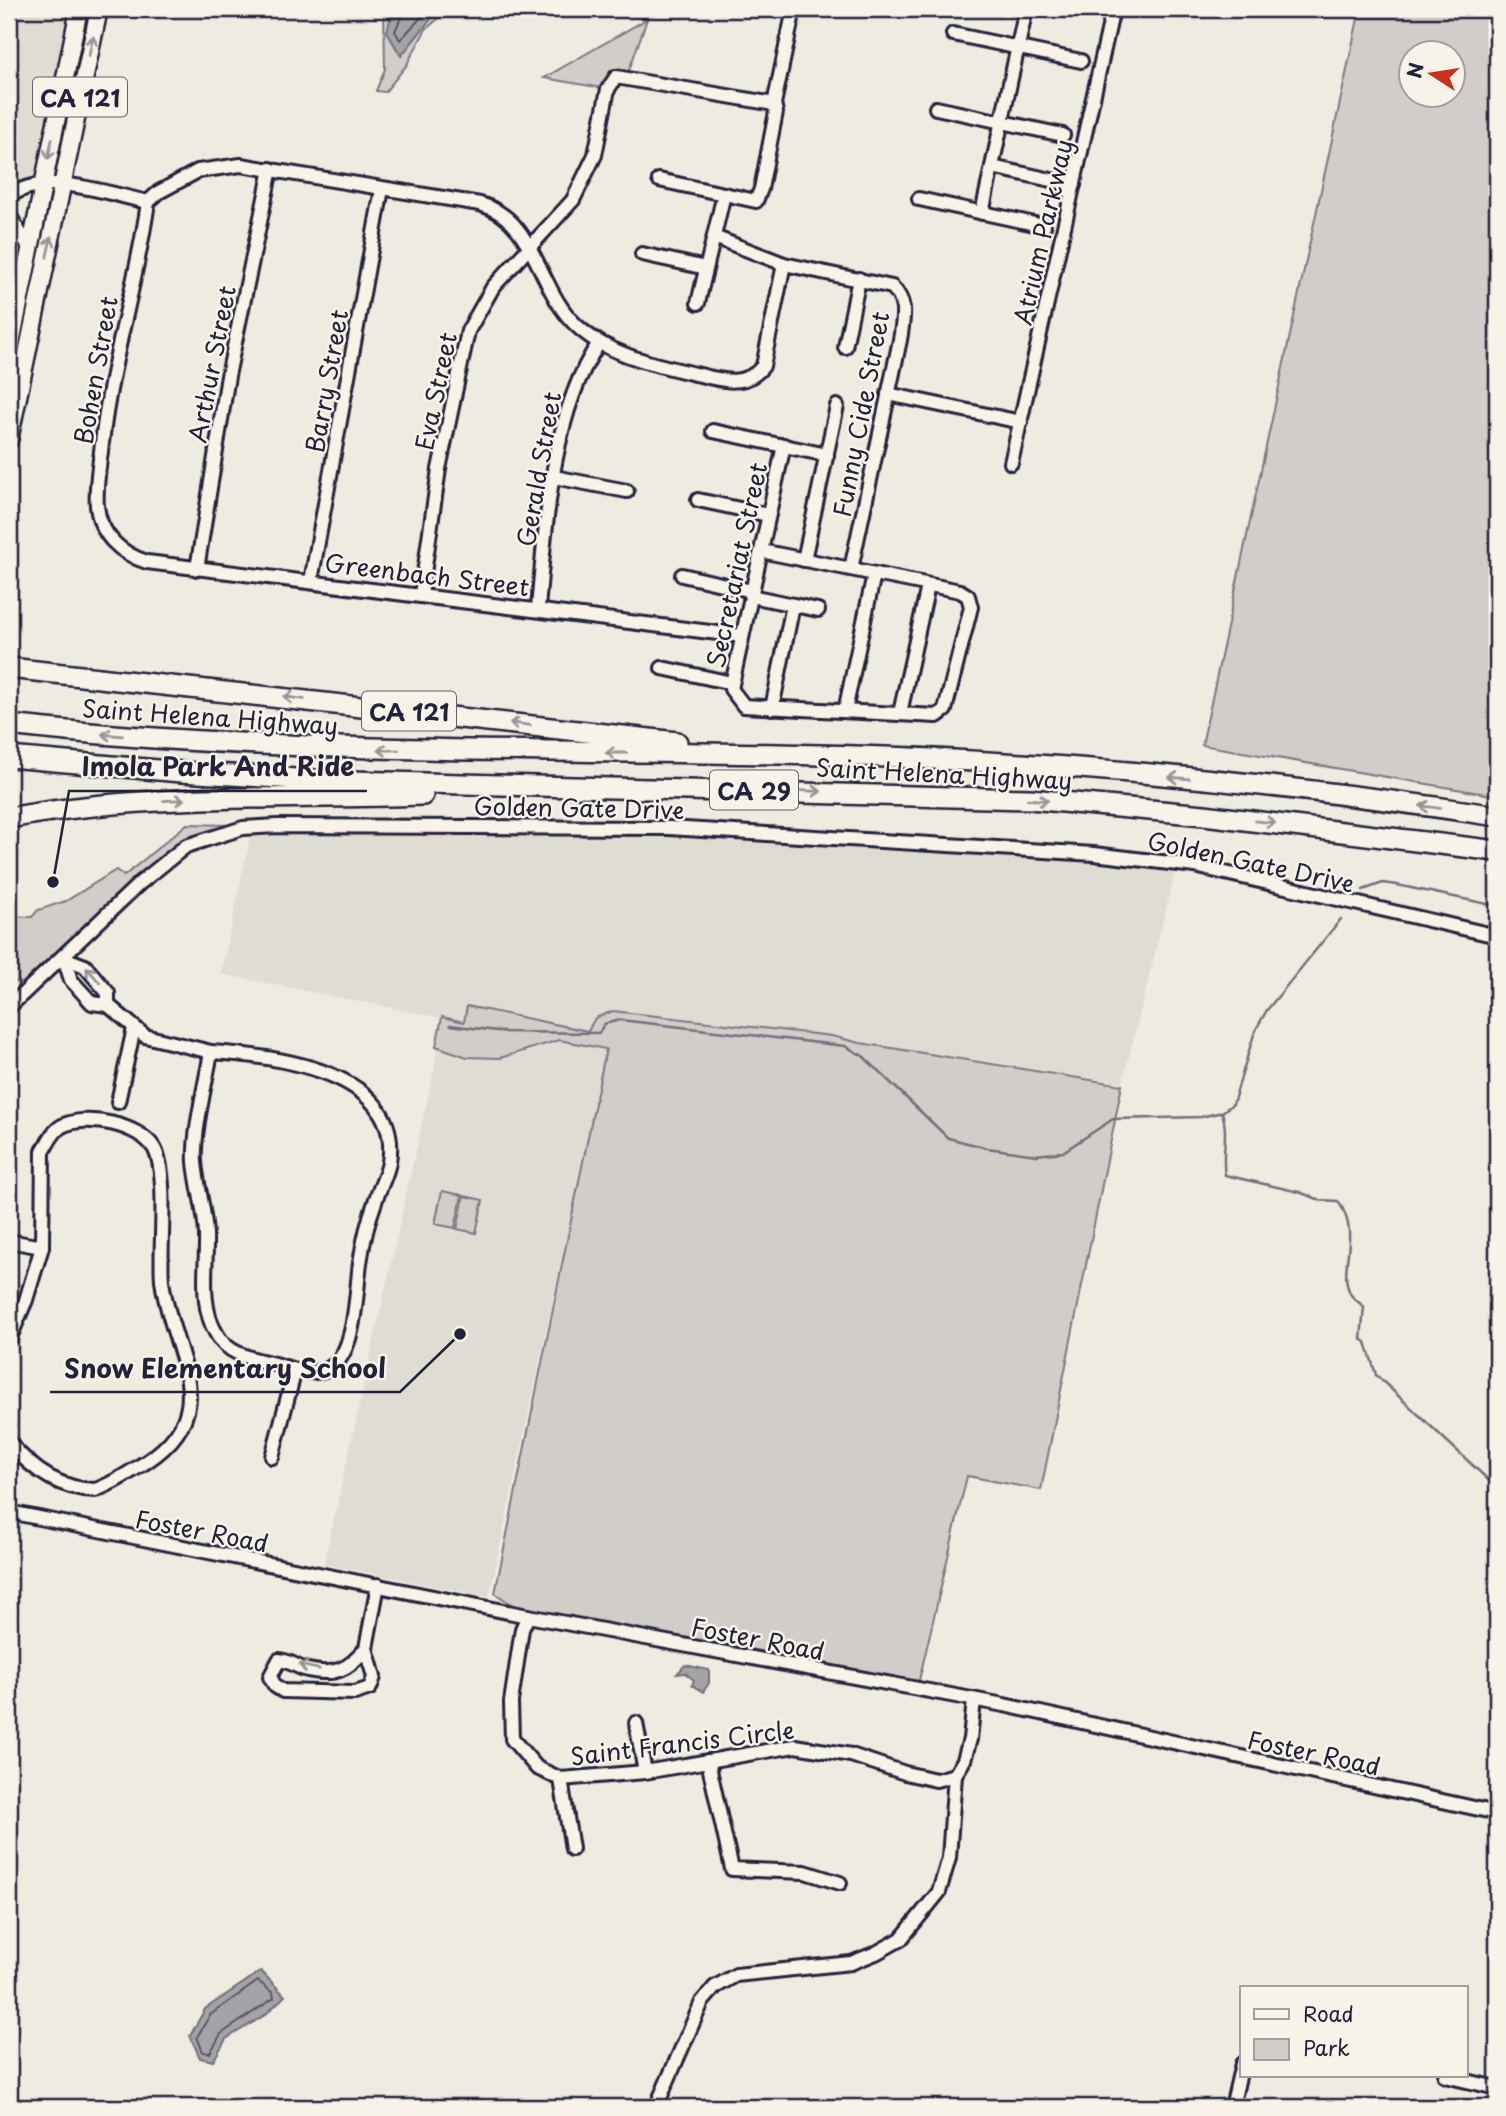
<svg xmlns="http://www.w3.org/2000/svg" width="1506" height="2116" font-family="'Playpen Sans',sans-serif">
<rect width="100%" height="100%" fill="#eeebe1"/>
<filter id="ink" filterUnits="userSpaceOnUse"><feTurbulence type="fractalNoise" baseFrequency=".0143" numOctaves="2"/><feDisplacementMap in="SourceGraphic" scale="14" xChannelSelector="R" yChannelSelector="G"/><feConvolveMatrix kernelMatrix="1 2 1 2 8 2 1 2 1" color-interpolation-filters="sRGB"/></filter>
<g filter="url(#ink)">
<g fill="#dfdcd4">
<polygon points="9,9 79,9 42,185 9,192"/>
<polygon points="597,827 1177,864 1122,1085 860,1043 832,1036 588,1031 467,1007 464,1022 607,1049 489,1597 324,1564 434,1070 442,1018 221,974 252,828"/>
</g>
<g fill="#d1cdc9" stroke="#7a7882" stroke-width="2" fill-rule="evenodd">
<polygon points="384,9 400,9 390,20 401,55 438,9 450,9 426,29 406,66 385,92 376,91 385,69"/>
<path d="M1360,9H1497V796L1202,745ZM1454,52V94H1412V52Z"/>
<polygon points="647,19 627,76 608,89 544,78"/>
<polygon points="187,824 277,826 186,846 32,986 9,980 9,916 32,917 38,910 66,901 116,870 124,876"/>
<polygon points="467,1006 588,1031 595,1018 613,1011 832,1036 860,1043 1122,1085 1041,1490 967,1476 917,1689 528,1616 495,1593 606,1049 559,1040 500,1058 467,1057 436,1046 442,1017 464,1022"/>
<polygon points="442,1191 462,1195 455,1228 435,1224"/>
<polygon points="464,1196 483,1200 476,1233 457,1229"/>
</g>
<g fill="#a6a3a6" stroke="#716f7b" stroke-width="2">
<polygon points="400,9 439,9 401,56 387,32 390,20"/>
<polygon points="685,1665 709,1670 709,1683 703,1692 692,1685 694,1680 685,1673 677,1674"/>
<polygon points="261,1971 285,1996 265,2015 226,2039 213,2061 200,2058 190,2036 205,2009"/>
</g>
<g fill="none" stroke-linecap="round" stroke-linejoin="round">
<g stroke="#575666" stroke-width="2">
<polyline points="405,9 395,31 400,40 429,9"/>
<polygon points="258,1981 273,1993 274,1998 221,2034 210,2053 203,2052 197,2037 210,2015"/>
</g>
<g stroke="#716f7b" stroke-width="2.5">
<polyline points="1363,890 1383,883 1397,885 1497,906"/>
<path d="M450,1025L505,1032L599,1033L604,1024L620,1020L845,1046L863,1056L948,1138L987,1148L1036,1155L1063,1152L1113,1119L1201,1117L1222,1112C1229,1134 1221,1153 1225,1175L1299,1192L1320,1200L1338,1201C1363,1236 1336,1268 1351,1295C1354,1299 1360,1303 1364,1307L1361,1339L1366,1342L1376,1375L1497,1488"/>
<polyline points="1222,1112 1233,1104 1255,1031 1267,1010 1341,919"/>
</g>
<g stroke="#22223b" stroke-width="18">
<g id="minor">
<polyline points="953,34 1081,61"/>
<polyline points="936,108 1063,135"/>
<polyline points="992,167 1074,185"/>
<polyline points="659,180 756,201 761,189 776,112 774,104"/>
<path d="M9,197C45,169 108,194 148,202L159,192L198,171L241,165L480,204C537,220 537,290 577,326C609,356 658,365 700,375C723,381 747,387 763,366L784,264"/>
<polyline points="919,199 1044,226"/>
<path d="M148,202C137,283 111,361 102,443C100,463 95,486 97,506C100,535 121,554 147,562L742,636"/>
<polyline points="982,213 1026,9"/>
<polyline points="9,215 30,249"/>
<path d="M714,237L784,264L892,287C908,302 903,320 900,340L851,569"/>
<polyline points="642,254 706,268"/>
<polyline points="698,303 724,194"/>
<polyline points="845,347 859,279"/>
<polyline points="888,394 1021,422"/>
<polyline points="713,431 827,455"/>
<polyline points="1011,463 1113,9"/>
<polyline points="554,477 627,491"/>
<polyline points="698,500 768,515"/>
<polyline points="761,551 960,591 968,596 971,607 945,710 937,716 744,706 731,689 784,445"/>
<polyline points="804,560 837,406"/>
<polyline points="197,569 228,376 271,169"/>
<polyline points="682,575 752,591"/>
<polyline points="311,581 382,189"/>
<polyline points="421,594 439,469 468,331 493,287 573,200 595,155 608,89 616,77 774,104 794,9"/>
<polyline points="751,596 818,610"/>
<path d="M538,609C545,529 552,410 599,343"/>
<polyline points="662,668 732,683"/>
<polyline points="772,708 793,605"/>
<polyline points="845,711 874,574"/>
<polyline points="900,713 928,586"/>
<polyline points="64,958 71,980 92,1003 108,1005 145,1036 211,1052"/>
<polyline points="64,958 85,966 108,993 108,1005"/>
<polyline points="9,1007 140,883 186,846 243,828 277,826 669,828 1094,854 1195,866 1497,936"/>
<path d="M211,1052C275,1056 404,1071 389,1162C387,1175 379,1189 375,1202C368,1221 363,1243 360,1263C356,1291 356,1352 331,1367C314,1378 292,1369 275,1364C253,1359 227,1355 216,1333C199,1304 207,1267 206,1235C205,1210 197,1186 195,1162C193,1133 206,1082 211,1052Z"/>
<polyline points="118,1102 134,1028"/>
<polyline points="9,1241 42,1247"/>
<path d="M9,1340L26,1300L42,1247L43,1151C48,1143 53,1131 62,1126C87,1113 140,1125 154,1148C169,1173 159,1250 162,1280C170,1352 227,1409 146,1462C130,1472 113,1484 95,1490C58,1489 31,1469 9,1442"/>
<polyline points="272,1457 295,1370"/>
<polyline points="9,1512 528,1616 1004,1705 1497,1813"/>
<polyline points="528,1616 522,1629 511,1702 512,1739 537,1768 561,1779 645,1772 795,1746 851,1755 905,1773 936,1780 955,1775"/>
<path d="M366,1648C349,1670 334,1677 304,1669C295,1666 290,1661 279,1660L270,1677L275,1686L283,1691L355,1693L370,1688L374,1677L366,1648L378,1585"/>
<polyline points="636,1723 645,1772"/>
<polyline points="708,1761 732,1869 805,1872 840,1883"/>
<polyline points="561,1779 572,1849"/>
<polyline points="1445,2076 1497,2088"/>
<polyline points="656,2107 702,2002 715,1987 736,1975 851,1963 876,1953 901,1939 939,1892 949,1858 955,1775 964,1760 970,1739 974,1700"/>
<polyline points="1232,2107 1242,2064"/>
</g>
</g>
<g stroke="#22223b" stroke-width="21">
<g id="major">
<polyline points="9,353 79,9"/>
<polyline points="9,440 99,9"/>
</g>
</g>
<g stroke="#22223b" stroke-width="24">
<g id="highway">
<polyline points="9,668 677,742"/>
<path d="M9,725C266,754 522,749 780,754C1020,758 1261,780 1497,816"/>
<polyline points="9,757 181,772 314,780 1030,799 1204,815 1497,851"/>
<path d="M9,818C145,792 285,800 423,795"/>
</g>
</g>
<use href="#minor" stroke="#f7f3e8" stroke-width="12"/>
<use href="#major" stroke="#f7f3e8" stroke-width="16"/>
<use href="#highway" stroke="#f7f3e8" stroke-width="19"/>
</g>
<defs><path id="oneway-shaft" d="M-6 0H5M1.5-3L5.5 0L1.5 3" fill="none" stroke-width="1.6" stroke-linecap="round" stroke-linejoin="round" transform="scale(1.75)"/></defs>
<g stroke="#97959a">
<use href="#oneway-shaft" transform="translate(91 46) rotate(-78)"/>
<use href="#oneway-shaft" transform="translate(50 149) rotate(102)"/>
<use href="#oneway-shaft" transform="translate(49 247) rotate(-78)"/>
<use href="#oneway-shaft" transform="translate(294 698) rotate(-173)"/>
<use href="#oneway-shaft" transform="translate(520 724) rotate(-173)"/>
<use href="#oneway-shaft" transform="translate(112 735) rotate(-175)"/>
<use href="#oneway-shaft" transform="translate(388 750) rotate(-179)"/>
<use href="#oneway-shaft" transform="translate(616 753) rotate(-180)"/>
<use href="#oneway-shaft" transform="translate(1179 778) rotate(-175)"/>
<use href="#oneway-shaft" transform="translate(811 791) rotate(2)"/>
<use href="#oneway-shaft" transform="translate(174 800) rotate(-3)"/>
<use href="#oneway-shaft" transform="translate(1038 800) rotate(4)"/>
<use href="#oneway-shaft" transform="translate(1430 807) rotate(-172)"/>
<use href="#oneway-shaft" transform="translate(1265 822) rotate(6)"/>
<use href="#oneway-shaft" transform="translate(93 975) rotate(-131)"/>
<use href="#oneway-shaft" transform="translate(309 1667) rotate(-167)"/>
</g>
</g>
<g text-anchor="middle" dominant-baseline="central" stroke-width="5" stroke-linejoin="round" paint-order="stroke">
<g fill="#f7f3e8" stroke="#62616f" stroke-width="2">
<rect x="33" y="77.5" width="94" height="39" rx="5"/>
<rect x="362" y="691.5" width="94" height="39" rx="5"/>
<rect x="710" y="770.5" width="88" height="39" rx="5"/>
</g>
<g font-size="23" font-weight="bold" fill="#22223b">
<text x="80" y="97">CA 121</text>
<text x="409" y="711">CA 121</text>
<text x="754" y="790">CA 29</text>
</g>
<g font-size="24" fill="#22223b" stroke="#f7f3e8">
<text transform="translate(1042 232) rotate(-77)">Atrium Parkway</text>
<text transform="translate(211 364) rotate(-79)">Arthur Street</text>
<text transform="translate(95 370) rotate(-80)">Bohen Street</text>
<text transform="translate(326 381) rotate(-80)">Barry Street</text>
<text transform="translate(435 391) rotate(-78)">Eva Street</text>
<text transform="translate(860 414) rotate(-79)">Funny Cide Street</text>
<text transform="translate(538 469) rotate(-80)">Gerald Street</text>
<text transform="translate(736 565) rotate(-78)">Secretariat Street</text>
<text transform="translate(427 574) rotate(7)">Greenbach Street</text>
<text transform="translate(210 716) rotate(4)">Saint Helena Highway</text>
<text transform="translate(944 773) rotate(3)">Saint Helena Highway</text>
<text transform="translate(579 807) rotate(1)">Golden Gate Drive</text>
<text transform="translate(1251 861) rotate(12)">Golden Gate Drive</text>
<text transform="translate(202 1530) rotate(11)">Foster Road</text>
<text transform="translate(758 1638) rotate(11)">Foster Road</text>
<text transform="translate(682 1742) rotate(-7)">Saint Francis Circle</text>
<text transform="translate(1314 1752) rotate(12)">Foster Road</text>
</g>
</g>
<path fill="none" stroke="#22223b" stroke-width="2.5" d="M53 882L69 791H367M460 1334L400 1392H50"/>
<g fill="#22223b" stroke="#f7f3e8" stroke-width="2.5">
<circle cx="53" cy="882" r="7"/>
<circle cx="460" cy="1334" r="7"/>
</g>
<g font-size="26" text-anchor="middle" font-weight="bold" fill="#22223b" stroke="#f7f3e8" stroke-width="5" stroke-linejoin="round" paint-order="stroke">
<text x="218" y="776">Imola Park And Ride</text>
<text x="225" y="1378">Snow Elementary School</text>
</g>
<rect width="1506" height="2116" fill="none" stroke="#f7f3e8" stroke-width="35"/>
<rect x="18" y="18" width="1471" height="2081" fill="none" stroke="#22223b" stroke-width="2.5" filter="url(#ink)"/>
<rect x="1240" y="1986" width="228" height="91" fill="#f7f3e8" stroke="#a29fa3" stroke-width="2"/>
<rect x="1254" y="2009" width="35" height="10" fill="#f7f3e8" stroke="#a29fa3" stroke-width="2"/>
<text x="1303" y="2022" font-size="21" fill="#22223b">Road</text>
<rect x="1254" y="2039" width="35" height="21" fill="#d1cdc9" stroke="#a29fa3" stroke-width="2"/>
<text x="1303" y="2056" font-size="21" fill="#22223b">Park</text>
<g transform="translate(1432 74) rotate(282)"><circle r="33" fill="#f7f3e8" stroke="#a29fa3" stroke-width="2"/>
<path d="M0-5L12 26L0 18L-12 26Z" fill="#c8321e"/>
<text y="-10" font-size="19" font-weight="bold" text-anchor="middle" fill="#22223b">N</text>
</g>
</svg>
